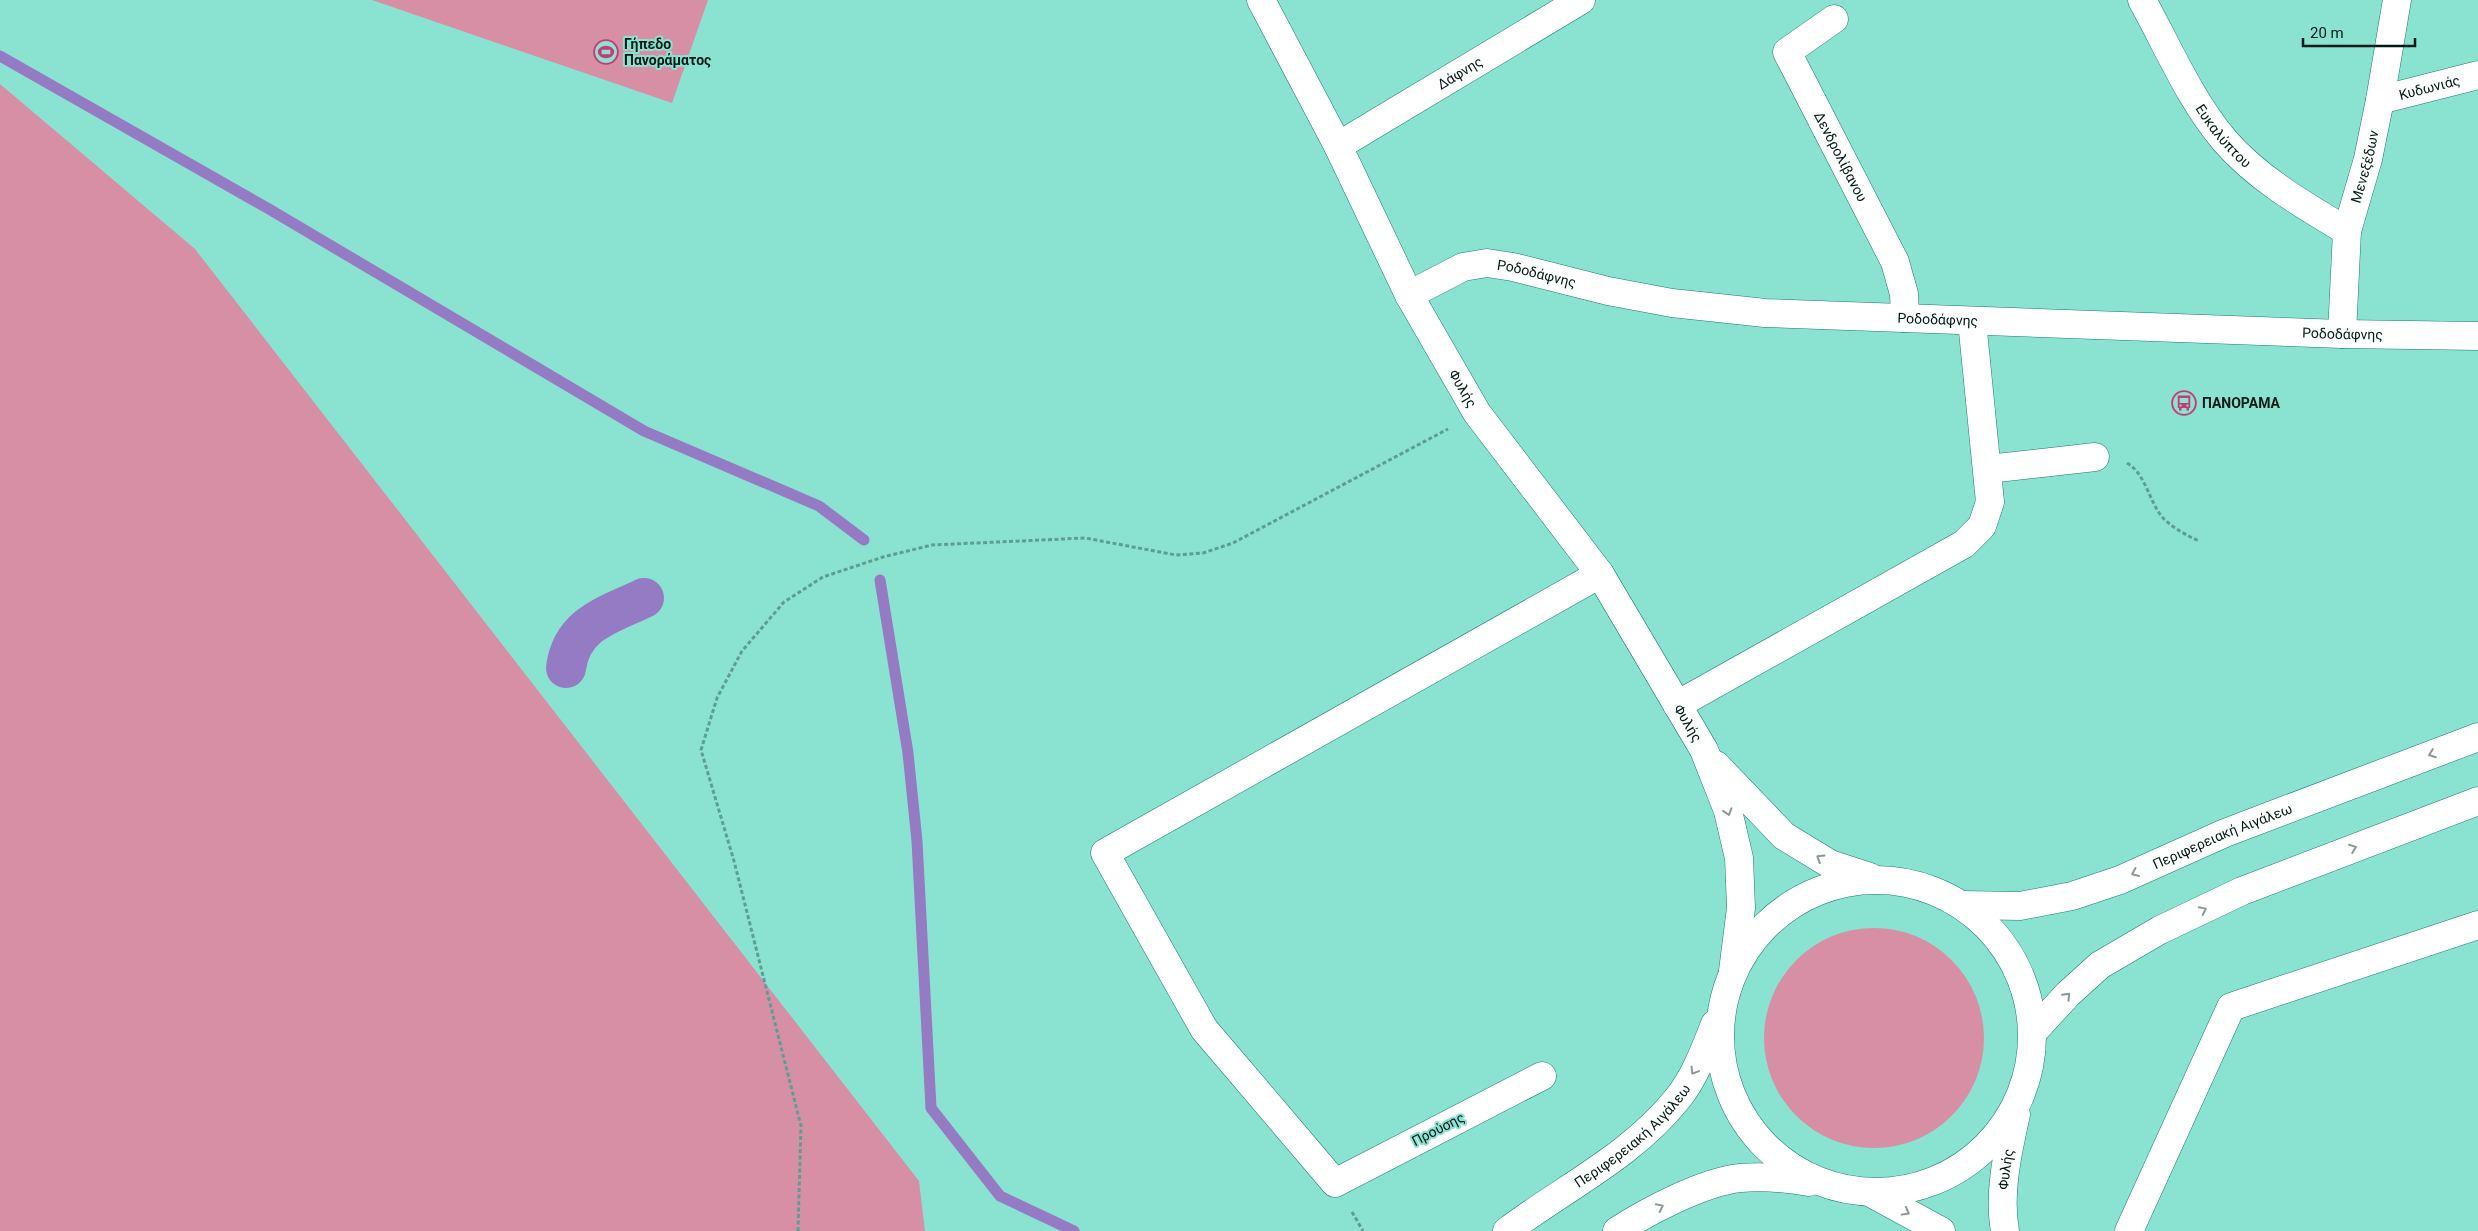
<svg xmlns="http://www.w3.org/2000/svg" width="2478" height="1231" font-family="Roboto,sans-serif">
<rect width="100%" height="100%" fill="#8ae3d1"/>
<g fill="#d78fa5">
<polygon points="372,0 708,0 672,103"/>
<polygon points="0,84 195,249 919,1181 925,1231 0,1231"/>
<circle cx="1874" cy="1038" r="110"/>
</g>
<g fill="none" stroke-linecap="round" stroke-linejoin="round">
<g stroke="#957ac4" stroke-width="11">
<polyline points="0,56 269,209 644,431 819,506 864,540"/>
<polyline points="880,580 908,753 917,841 931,1108 1000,1196 1074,1231"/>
</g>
<path stroke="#957ac4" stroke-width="40" d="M566,668C572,623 609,615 644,598"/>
<g stroke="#187c6d" stroke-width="29">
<g id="minor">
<path id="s1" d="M2142,0C2168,47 2190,100 2225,141C2258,179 2305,206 2347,231"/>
<path id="s2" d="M1834,19L1787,52L1895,262L1904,294L1905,318"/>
<path id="s3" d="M2380,100L2478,75"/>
<path id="s4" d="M1338,146L1581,0"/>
<path id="s5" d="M1409,295L1463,267L1487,263L1513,267L1608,291L1672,303L1765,313L2342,334L2478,336"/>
<path id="s6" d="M2342,334L2347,231L2368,159L2380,100L2397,0"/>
<polyline points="1988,469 2095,457"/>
<polyline points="1677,705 1964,544 1982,526 1990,502 1972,321"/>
<polyline points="1542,1076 1335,1183 1204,1029 1105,853 1600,574"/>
<polyline points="2129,1231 2231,1007 2478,925"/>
</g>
</g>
<g stroke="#187c6d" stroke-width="29">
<g id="major">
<path id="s7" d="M1261,0L1338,146L1409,295L1477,413L1600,574L1704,750L1728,811L1739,858L1741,908L1733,971"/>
<polyline points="1716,765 1784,836 1830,864 1870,877"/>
<circle cx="1876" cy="1036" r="156"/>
<path id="s8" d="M1963,905L2020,906L2072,896L2120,880L2225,833L2478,737"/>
<polyline points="2033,1032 2068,994 2100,965 2160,930 2242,891 2478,801"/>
<polyline points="1871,1193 1941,1231"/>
<path id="s9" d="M1507,1231C1564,1188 1632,1156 1678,1098C1695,1077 1705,1049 1715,1024"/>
<path d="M1617,1231C1648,1211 1703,1182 1740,1178C1763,1176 1786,1178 1809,1182"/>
<path id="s10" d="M2005,1231C1998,1193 2008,1151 2016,1114"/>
</g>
</g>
<g stroke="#5c9f92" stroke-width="3" stroke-dasharray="4 2.5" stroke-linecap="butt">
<path d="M2127,463C2146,474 2149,502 2163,518C2173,528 2186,535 2199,541"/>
<polyline points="1352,1212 1363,1231"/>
<polyline points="798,1231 801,1126 734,861 701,750 717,698 742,651 784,602 823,577 883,557 932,545 1085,538 1176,555 1203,553 1233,543 1448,429"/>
</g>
<use href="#minor" stroke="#fff" stroke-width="28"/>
<use href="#major" stroke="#fff" stroke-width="28"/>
</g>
<defs><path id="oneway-chevron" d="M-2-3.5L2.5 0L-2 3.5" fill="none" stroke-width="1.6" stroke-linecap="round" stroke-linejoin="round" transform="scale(1.25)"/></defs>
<g stroke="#8c9895">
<use href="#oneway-chevron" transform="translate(2432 754) rotate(160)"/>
<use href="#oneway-chevron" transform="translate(1728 812) rotate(73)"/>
<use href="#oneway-chevron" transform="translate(2353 848) rotate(-21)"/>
<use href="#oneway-chevron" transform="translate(1820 858) rotate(-148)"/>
<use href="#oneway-chevron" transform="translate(2135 873) rotate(156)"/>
<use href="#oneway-chevron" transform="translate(2203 910) rotate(-26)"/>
<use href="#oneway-chevron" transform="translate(2067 996) rotate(-46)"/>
<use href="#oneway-chevron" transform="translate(1694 1071) rotate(121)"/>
<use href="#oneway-chevron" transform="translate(1660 1207) rotate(-26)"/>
<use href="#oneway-chevron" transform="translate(1906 1212) rotate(29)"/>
</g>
<defs>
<g id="stadium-ring" transform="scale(1.25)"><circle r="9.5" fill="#8ae3d1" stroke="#c63b73" stroke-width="1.5"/><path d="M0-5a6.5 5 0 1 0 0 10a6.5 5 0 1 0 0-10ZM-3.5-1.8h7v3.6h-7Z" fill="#c63b73"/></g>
<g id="bus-ring" transform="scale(1.25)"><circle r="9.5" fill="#8ae3d1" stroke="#c63b73" stroke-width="1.5"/><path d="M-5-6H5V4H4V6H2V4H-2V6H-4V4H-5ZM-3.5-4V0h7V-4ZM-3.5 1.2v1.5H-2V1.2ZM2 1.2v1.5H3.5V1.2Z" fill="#c63b73"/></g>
</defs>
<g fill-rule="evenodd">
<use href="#stadium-ring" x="606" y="52"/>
<use href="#bus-ring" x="2184" y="403"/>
</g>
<g text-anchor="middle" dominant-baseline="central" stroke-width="4" stroke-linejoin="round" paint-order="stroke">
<g font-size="14" font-weight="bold" fill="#001914" stroke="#8ae3d1" text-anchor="start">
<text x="624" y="44">Γήπεδο<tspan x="624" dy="16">Πανοράματος</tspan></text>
<text x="2202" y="403">ΠΑΝΟΡΑΜΑ</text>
</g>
<g font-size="14" fill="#001914" stroke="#8ae3d1">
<text stroke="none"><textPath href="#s4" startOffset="142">Δάφνης</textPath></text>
<text stroke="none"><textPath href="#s3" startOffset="51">Κυδωνιάς</textPath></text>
<text stroke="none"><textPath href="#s1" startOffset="159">Ευκαλύπτου</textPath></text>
<text stroke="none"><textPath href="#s2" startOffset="175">Δενδρολίβανου</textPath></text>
<text stroke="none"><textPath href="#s6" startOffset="170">Μενεξέδων</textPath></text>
<text stroke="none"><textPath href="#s5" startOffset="136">Ροδοδάφνης</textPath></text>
<text stroke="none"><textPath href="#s5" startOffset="541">Ροδοδάφνης</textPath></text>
<text stroke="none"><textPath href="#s5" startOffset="946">Ροδοδάφνης</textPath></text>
<text stroke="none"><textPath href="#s7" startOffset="438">Φυλής</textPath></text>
<text stroke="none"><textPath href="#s7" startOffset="842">Φυλής</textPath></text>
<text stroke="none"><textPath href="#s8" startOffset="272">Περιφερειακή Αιγάλεω</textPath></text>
<text transform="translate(1438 1129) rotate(-27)">Προύσης</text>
<text stroke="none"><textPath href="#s9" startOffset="158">Περιφερειακή Αιγάλεω</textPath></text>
<text stroke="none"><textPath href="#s10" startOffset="62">Φυλής</textPath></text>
</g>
</g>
<path d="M2303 38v8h112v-8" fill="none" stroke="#001914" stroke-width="2.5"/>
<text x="2310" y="38" font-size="15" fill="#001914" stroke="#8ae3d1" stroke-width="4" paint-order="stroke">20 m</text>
</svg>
